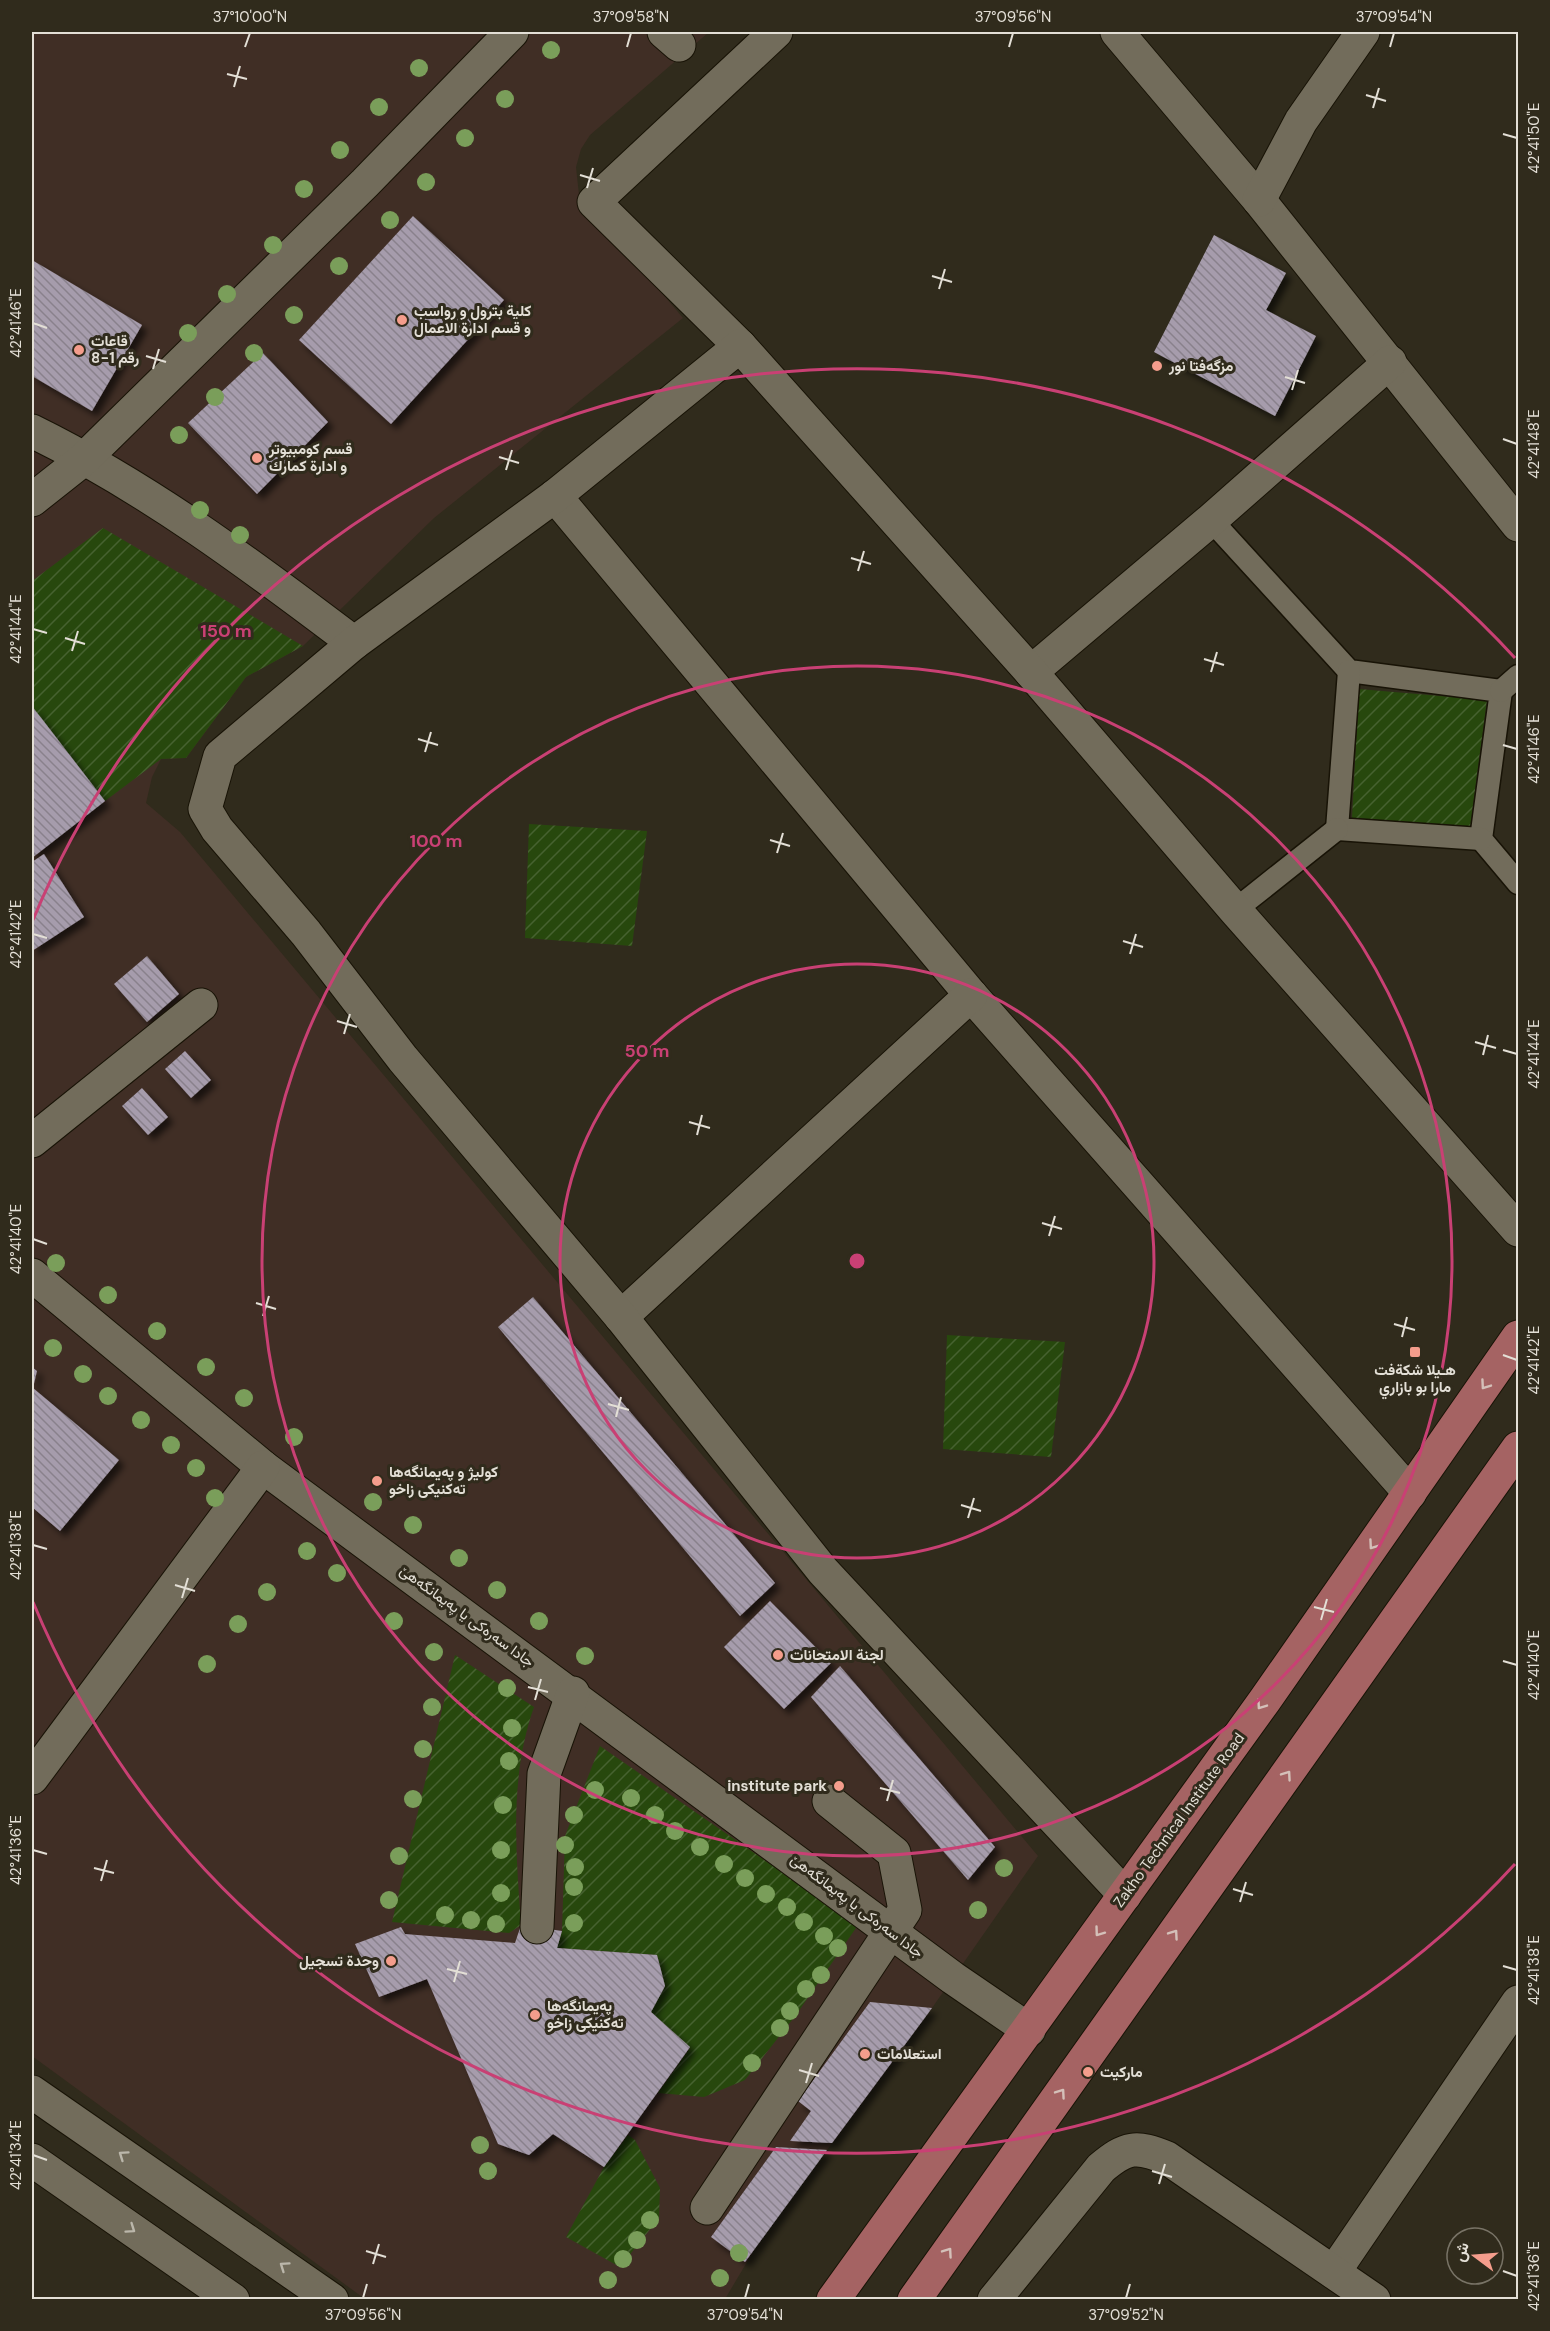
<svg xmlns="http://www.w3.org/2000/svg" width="1550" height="2331" font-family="'DM Sans',Vazirmatn,sans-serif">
<defs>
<pattern id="garden-furrows" width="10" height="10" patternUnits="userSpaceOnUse" patternTransform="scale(1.5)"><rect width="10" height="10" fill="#27480d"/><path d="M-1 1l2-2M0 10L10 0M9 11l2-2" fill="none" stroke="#466230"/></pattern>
<pattern id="building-back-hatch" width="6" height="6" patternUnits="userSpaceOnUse" patternTransform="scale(1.5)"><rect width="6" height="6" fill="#a69cac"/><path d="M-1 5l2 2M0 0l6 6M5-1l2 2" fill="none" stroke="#89818c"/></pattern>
<filter id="shadow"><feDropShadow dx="5.5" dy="5.5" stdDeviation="3" flood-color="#0009"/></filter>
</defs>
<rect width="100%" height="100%" fill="#302b1c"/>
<polygon fill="#402e25" points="32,32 709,32 590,135 581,149 576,167 579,195 683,318 434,518 303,646 246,677 186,758 161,759 152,777 146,803 180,832 1038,1856 932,2008 759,2242 725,2299 365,2299 32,2056"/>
<g fill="url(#garden-furrows)">
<polygon points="103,528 303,646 246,677 186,758 161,759 105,801 32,707 32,581"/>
<polygon points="1359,689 1487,700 1470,828 1352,818"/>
<polygon points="529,824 647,831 632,946 525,938"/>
<polygon points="947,1335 1065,1342 1051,1457 943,1449"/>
<path d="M455,1655L534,1707C509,1778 516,1852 521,1925L509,1933L392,1922Z"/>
<polygon points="600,1746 858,1925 796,2015 745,2080 704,2097 658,2093 690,2048 651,2012 665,1986 657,1955 557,1948 562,1931 565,1836"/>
<polygon points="628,2135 635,2140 660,2188 659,2218 620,2267 566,2237 604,2167"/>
</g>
<g fill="url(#building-back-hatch)" filter="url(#shadow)">
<polygon points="413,216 504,300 391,424 299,340"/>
<polygon points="1214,235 1286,273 1266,310 1316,336 1275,416 1154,352"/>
<polygon points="32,260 142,325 92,411 32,376"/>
<polygon points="263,353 328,422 257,494 188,423"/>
<polygon points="32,706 105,801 32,858"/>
<polygon points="44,854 84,917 32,951 32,862"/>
<polygon points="147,956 179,994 147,1022 114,984"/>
<polygon points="185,1051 211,1080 191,1098 165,1069"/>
<polygon points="142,1088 168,1117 148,1135 122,1106"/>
<polygon points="533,1297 775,1583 740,1616 498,1327"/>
<polygon points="32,1367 37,1371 33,1388 119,1460 60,1531 32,1507"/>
<polygon points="770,1601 831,1663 784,1709 724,1647"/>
<polygon points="840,1666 995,1847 968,1880 811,1697"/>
<polygon points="521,1925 562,1931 557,1948 657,1955 665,1986 651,2012 690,2047 604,2167 553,2134 529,2155 498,2144 427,1979 379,1997 355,1944 401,1927 405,1934 515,1943"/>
<polygon points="870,2002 932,2008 832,2143 790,2141 811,2111 798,2101"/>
<polygon points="776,2147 827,2150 745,2262 711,2237"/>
</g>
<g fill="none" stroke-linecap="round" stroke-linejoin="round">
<g stroke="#181306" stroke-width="25">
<g id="service">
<polyline points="1211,520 1349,671 1501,691 1481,839 1518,883"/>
<polyline points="1349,671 1337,829 1481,839"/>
<polyline points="1501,691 1518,676"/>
<polyline points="1235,910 1337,829"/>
</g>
</g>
<g stroke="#181306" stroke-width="35">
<g id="minor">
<polyline points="664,32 679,45"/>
<polyline points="1117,32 1259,200 1518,525"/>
<polyline points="1259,200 1301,121 1363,32"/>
<polyline points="740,346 594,202 776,32"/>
<path d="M32,431C148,488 251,565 354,643"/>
<polyline points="555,496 971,995 1410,1493"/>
<polyline points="32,500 85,458 365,183 512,32"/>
<polyline points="1031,672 1211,520 1390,362"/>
<polyline points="32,1141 201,1005"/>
<polyline points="32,1275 263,1467 953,1978 1029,2030"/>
<polyline points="621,1317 971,995"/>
<polyline points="32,1778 263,1467"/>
<polyline points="1125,1895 823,1571 621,1317 403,1059 306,933 217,829 205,809 220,756 354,643 555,496 740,346 1031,672 1235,910 1518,1230"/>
<polyline points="537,1927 544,1774 573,1693"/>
<polyline points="707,2208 905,1910 894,1853 829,1801"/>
<polyline points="1334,2272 1518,2002"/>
<path d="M994,2300L1101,2168C1126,2147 1136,2145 1167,2158L1374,2300"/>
</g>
</g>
<g stroke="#181306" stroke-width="35">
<g id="secondary">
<polyline points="32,2092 332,2300"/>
<polyline points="32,2160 233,2300"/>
</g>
</g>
<g stroke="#181306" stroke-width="35">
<g id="primary">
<polyline points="833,2300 1265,1700 1518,1337"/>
<polyline points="914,2300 1518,1448"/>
</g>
</g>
<use href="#service" stroke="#726c5b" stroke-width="22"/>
<use href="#minor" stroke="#726c5b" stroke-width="33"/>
<use href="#secondary" stroke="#726c5b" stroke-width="33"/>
<use href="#primary" stroke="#a56363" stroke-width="33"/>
</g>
<g fill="#7a9e5a">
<circle cx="551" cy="50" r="9"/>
<circle cx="419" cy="68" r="9"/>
<circle cx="505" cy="99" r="9"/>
<circle cx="379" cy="107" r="9"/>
<circle cx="465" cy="138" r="9"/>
<circle cx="340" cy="150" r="9"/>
<circle cx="426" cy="182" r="9"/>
<circle cx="304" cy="189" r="9"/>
<circle cx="390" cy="220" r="9"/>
<circle cx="273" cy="245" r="9"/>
<circle cx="339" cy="266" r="9"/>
<circle cx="227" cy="294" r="9"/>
<circle cx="294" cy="315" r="9"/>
<circle cx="188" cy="333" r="9"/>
<circle cx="254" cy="353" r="9"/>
<circle cx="215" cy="397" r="9"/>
<circle cx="179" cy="435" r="9"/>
<circle cx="200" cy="510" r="9"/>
<circle cx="240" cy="535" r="9"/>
<circle cx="56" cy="1263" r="9"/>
<circle cx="108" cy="1295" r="9"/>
<circle cx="157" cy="1331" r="9"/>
<circle cx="53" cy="1348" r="9"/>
<circle cx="206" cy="1367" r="9"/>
<circle cx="83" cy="1374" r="9"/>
<circle cx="108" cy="1396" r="9"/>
<circle cx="244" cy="1398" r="9"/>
<circle cx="141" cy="1420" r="9"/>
<circle cx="294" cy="1437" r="9"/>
<circle cx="171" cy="1445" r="9"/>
<circle cx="196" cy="1468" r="9"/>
<circle cx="215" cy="1498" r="9"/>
<circle cx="373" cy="1502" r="9"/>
<circle cx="413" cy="1525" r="9"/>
<circle cx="307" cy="1551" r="9"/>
<circle cx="459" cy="1558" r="9"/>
<circle cx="337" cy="1573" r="9"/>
<circle cx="497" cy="1590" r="9"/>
<circle cx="267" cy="1592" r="9"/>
<circle cx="394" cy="1621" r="9"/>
<circle cx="539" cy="1621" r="9"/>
<circle cx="238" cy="1624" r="9"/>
<circle cx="434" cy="1652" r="9"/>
<circle cx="585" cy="1656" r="9"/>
<circle cx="207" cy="1664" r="9"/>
<circle cx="507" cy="1688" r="9"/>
<circle cx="432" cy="1707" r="9"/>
<circle cx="512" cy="1728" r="9"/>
<circle cx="423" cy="1749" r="9"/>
<circle cx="509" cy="1761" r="9"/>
<circle cx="595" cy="1790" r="9"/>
<circle cx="631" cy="1798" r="9"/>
<circle cx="413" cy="1799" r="9"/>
<circle cx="503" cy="1805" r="9"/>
<circle cx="574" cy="1815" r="9"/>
<circle cx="655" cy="1815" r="9"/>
<circle cx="675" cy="1831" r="9"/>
<circle cx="565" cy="1845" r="9"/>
<circle cx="700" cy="1847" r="9"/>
<circle cx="501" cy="1850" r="9"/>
<circle cx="399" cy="1856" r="9"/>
<circle cx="724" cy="1864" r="9"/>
<circle cx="575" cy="1867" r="9"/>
<circle cx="1004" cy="1868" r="9"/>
<circle cx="745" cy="1878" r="9"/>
<circle cx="574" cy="1887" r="9"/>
<circle cx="501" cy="1893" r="9"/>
<circle cx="766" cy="1894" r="9"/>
<circle cx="389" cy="1900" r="9"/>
<circle cx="787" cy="1907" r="9"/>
<circle cx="978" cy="1910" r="9"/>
<circle cx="445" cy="1915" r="9"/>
<circle cx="471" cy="1920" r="9"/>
<circle cx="804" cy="1922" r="9"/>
<circle cx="574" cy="1923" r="9"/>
<circle cx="496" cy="1924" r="9"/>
<circle cx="824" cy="1936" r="9"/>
<circle cx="838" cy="1948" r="9"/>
<circle cx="821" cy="1975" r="9"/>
<circle cx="806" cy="1989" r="9"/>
<circle cx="790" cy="2011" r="9"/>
<circle cx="780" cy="2028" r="9"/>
<circle cx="752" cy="2063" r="9"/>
<circle cx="480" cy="2145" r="9"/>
<circle cx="488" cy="2171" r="9"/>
<circle cx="650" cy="2220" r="9"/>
<circle cx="637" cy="2240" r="9"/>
<circle cx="739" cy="2253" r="9"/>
<circle cx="623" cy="2259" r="9"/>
<circle cx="720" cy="2278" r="9"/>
<circle cx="608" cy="2280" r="9"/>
</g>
<defs><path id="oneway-chevron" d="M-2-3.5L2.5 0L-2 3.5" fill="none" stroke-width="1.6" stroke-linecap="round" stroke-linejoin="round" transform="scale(1.5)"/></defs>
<g stroke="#d4c0b9">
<use href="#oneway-chevron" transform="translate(1485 1385) rotate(125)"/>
<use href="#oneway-chevron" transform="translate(1373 1545) rotate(125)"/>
<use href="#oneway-chevron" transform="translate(1261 1705) rotate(125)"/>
<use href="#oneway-chevron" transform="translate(1287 1775) rotate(-55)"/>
<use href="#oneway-chevron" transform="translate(1099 1932) rotate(126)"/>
<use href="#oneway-chevron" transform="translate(1174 1934) rotate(-55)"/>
<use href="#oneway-chevron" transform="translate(1061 2093) rotate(-55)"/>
<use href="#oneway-chevron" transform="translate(948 2252) rotate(-55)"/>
</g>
<g stroke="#bbb7ab">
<use href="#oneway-chevron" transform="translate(123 2155) rotate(-145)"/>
<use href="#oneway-chevron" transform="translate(131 2229) rotate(35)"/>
<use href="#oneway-chevron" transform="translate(284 2266) rotate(-145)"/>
</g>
<path fill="none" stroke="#e3dfd6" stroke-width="2" d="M245,47L250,33M627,47L631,33M1009,47L1013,33M1390,47L1394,33M227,74L247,79M234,87L240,66M1366,95L1386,101M1373,108L1379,88M1503,134L1517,138M580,175L600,181M587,188L593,168M932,276L952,282M939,289L945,269M33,323L47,328M146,356L166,362M153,369L159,349M1285,377L1305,383M1292,390L1298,370M1503,439L1517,444M499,457L519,463M506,470L512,450M851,558L871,564M858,571L864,551M33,629L47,633M65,638L85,644M72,651L78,631M1204,659L1224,665M1211,672L1217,652M418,739L438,745M1503,745L1517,749M425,752L431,732M770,840L790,846M777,853L783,833M33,934L47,938M1123,941L1143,947M1130,954L1136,934M337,1021L357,1027M344,1034L350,1014M1475,1042L1496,1048M1503,1050L1517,1054M1483,1055L1488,1035M689,1122L710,1128M697,1135L702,1115M1042,1223L1062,1229M1049,1236L1055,1216M33,1239L47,1244M256,1303L276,1309M263,1316L269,1296M1394,1324L1415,1330M1402,1337L1407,1317M1503,1355L1517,1360M608,1404L629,1410M616,1417L621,1397M961,1505L981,1511M968,1518L974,1498M33,1545L47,1549M175,1585L195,1591M182,1598L188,1578M1314,1607L1334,1612M1321,1620L1327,1599M1503,1661L1517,1665M528,1687L548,1692M535,1700L541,1679M880,1788L900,1793M887,1801L893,1780M33,1850L47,1854M94,1868L114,1873M101,1881L107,1860M1233,1889L1253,1895M1240,1902L1246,1882M1503,1966L1517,1970M447,1969L467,1974M454,1982L460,1961M799,2070L819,2076M806,2083L812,2063M33,2155L47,2160M1152,2171L1172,2177M1159,2184L1165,2164M366,2251L386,2257M373,2264L379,2244M1503,2271L1517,2276M363,2298L367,2284M745,2298L749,2284M1126,2298L1130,2284"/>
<g fill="none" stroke="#c94074" stroke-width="3">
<circle cx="857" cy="1261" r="297"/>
<circle cx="857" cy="1261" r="595"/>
<path d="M1515 1864A892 892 0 0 1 33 1602M33 920A892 892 0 0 1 1515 658"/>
</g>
<g fill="#f49d8c" stroke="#302b1c" stroke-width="2">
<circle cx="402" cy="320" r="6"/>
<circle cx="79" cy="350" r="6"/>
<circle cx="1157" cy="366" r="6"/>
<circle cx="257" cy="458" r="6"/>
<rect x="1409" y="1346" width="12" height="12" rx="3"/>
<circle cx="377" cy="1481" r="6"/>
<circle cx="778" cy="1655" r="6"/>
<circle cx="839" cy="1786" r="6"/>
<circle cx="391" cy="1961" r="6"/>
<circle cx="535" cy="2015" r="6"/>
<circle cx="865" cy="2054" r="6"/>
<circle cx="1088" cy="2072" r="6"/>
</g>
<g text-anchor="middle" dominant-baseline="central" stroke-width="6" stroke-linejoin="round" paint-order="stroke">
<g font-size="15" font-weight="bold" fill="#e3dfd6" stroke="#302b1c" text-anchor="start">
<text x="414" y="311">كلية بترول و رواسب<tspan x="414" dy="17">و قسم ادارة الاعمال</tspan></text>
<text x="91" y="341">قاعات<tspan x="91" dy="17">رقم 1-8</tspan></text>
<text x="1169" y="366">مزگەفتا نور</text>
<text x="269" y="449">قسم کومبیوتر<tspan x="269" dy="17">و ادارة كمارك</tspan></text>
<text x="1415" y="1370" text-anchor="middle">هـيلا شكةفت<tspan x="1415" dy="17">مارا بو بازاري</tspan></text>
<text x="389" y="1472">كوليژ و په‌يمانگه‌ها<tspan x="389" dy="17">ته‌كنيكى زاخو</tspan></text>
<text x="790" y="1655">لجنة الامتحانات</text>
<text x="827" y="1786" text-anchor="end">institute park</text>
<text x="379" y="1961" text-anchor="end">وحدة تسجيل</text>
<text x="547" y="2006">پەیمانگەها<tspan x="547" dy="17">تەکنیکی زاخو</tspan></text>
<text x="877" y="2054">استعلامات</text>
<text x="1100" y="2072">ماركيت</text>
</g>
<g font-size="15" fill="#e3dfd6" stroke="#302b1c">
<text transform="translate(467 1616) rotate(36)">جادا سه‌ره‌كى يا په‌يمانگه‌هێ</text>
<text transform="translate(1179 1820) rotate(-54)">Zakho Technical Institute Road</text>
<text transform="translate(857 1906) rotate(37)">جادا سه‌ره‌كى يا په‌يمانگه‌هێ</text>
</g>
</g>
<circle cx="857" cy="1261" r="9" fill="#c94074" stroke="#302b1c" stroke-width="3"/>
<g font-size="18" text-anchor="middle" font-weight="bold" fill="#c94074" stroke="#302b1c" stroke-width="6" stroke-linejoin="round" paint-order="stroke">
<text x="226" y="637">150 m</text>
<text x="436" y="847">100 m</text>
<text x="647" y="1057">50 m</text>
</g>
<rect width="1550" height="2331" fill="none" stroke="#302b1c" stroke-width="66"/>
<g transform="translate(1475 2256) rotate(286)"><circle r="28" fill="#302b1c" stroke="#787366" stroke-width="1.5"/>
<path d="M0-4.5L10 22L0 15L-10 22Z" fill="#f49d8c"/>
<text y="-9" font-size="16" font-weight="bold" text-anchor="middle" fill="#e3dfd6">ش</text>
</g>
<rect x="33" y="33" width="1484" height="2265" fill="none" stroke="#e3dfd6" stroke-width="2"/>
<g font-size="15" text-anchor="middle" fill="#e3dfd6">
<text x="250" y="22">37°10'00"N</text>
<text x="631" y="22">37°09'58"N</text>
<text x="1013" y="22">37°09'56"N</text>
<text x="1394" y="22">37°09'54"N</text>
<text transform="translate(1534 138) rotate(-90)" y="5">42°41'50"E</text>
<text transform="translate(16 323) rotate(-90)" y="5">42°41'46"E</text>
<text transform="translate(1534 444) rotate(-90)" y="5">42°41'48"E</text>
<text transform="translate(16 629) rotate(-90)" y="5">42°41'44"E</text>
<text transform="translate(1534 749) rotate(-90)" y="5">42°41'46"E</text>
<text transform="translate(16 934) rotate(-90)" y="5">42°41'42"E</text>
<text transform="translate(1534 1054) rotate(-90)" y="5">42°41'44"E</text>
<text transform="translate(16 1239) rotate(-90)" y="5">42°41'40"E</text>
<text transform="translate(1534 1360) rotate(-90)" y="5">42°41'42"E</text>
<text transform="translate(16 1545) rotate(-90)" y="5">42°41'38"E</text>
<text transform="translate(1534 1665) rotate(-90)" y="5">42°41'40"E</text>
<text transform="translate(16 1850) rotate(-90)" y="5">42°41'36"E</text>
<text transform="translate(1534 1970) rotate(-90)" y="5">42°41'38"E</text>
<text transform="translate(16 2155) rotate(-90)" y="5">42°41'34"E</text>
<text transform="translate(1534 2276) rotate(-90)" y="5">42°41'36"E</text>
<text x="363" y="2320">37°09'56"N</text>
<text x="745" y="2320">37°09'54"N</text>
<text x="1126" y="2320">37°09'52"N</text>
</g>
</svg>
